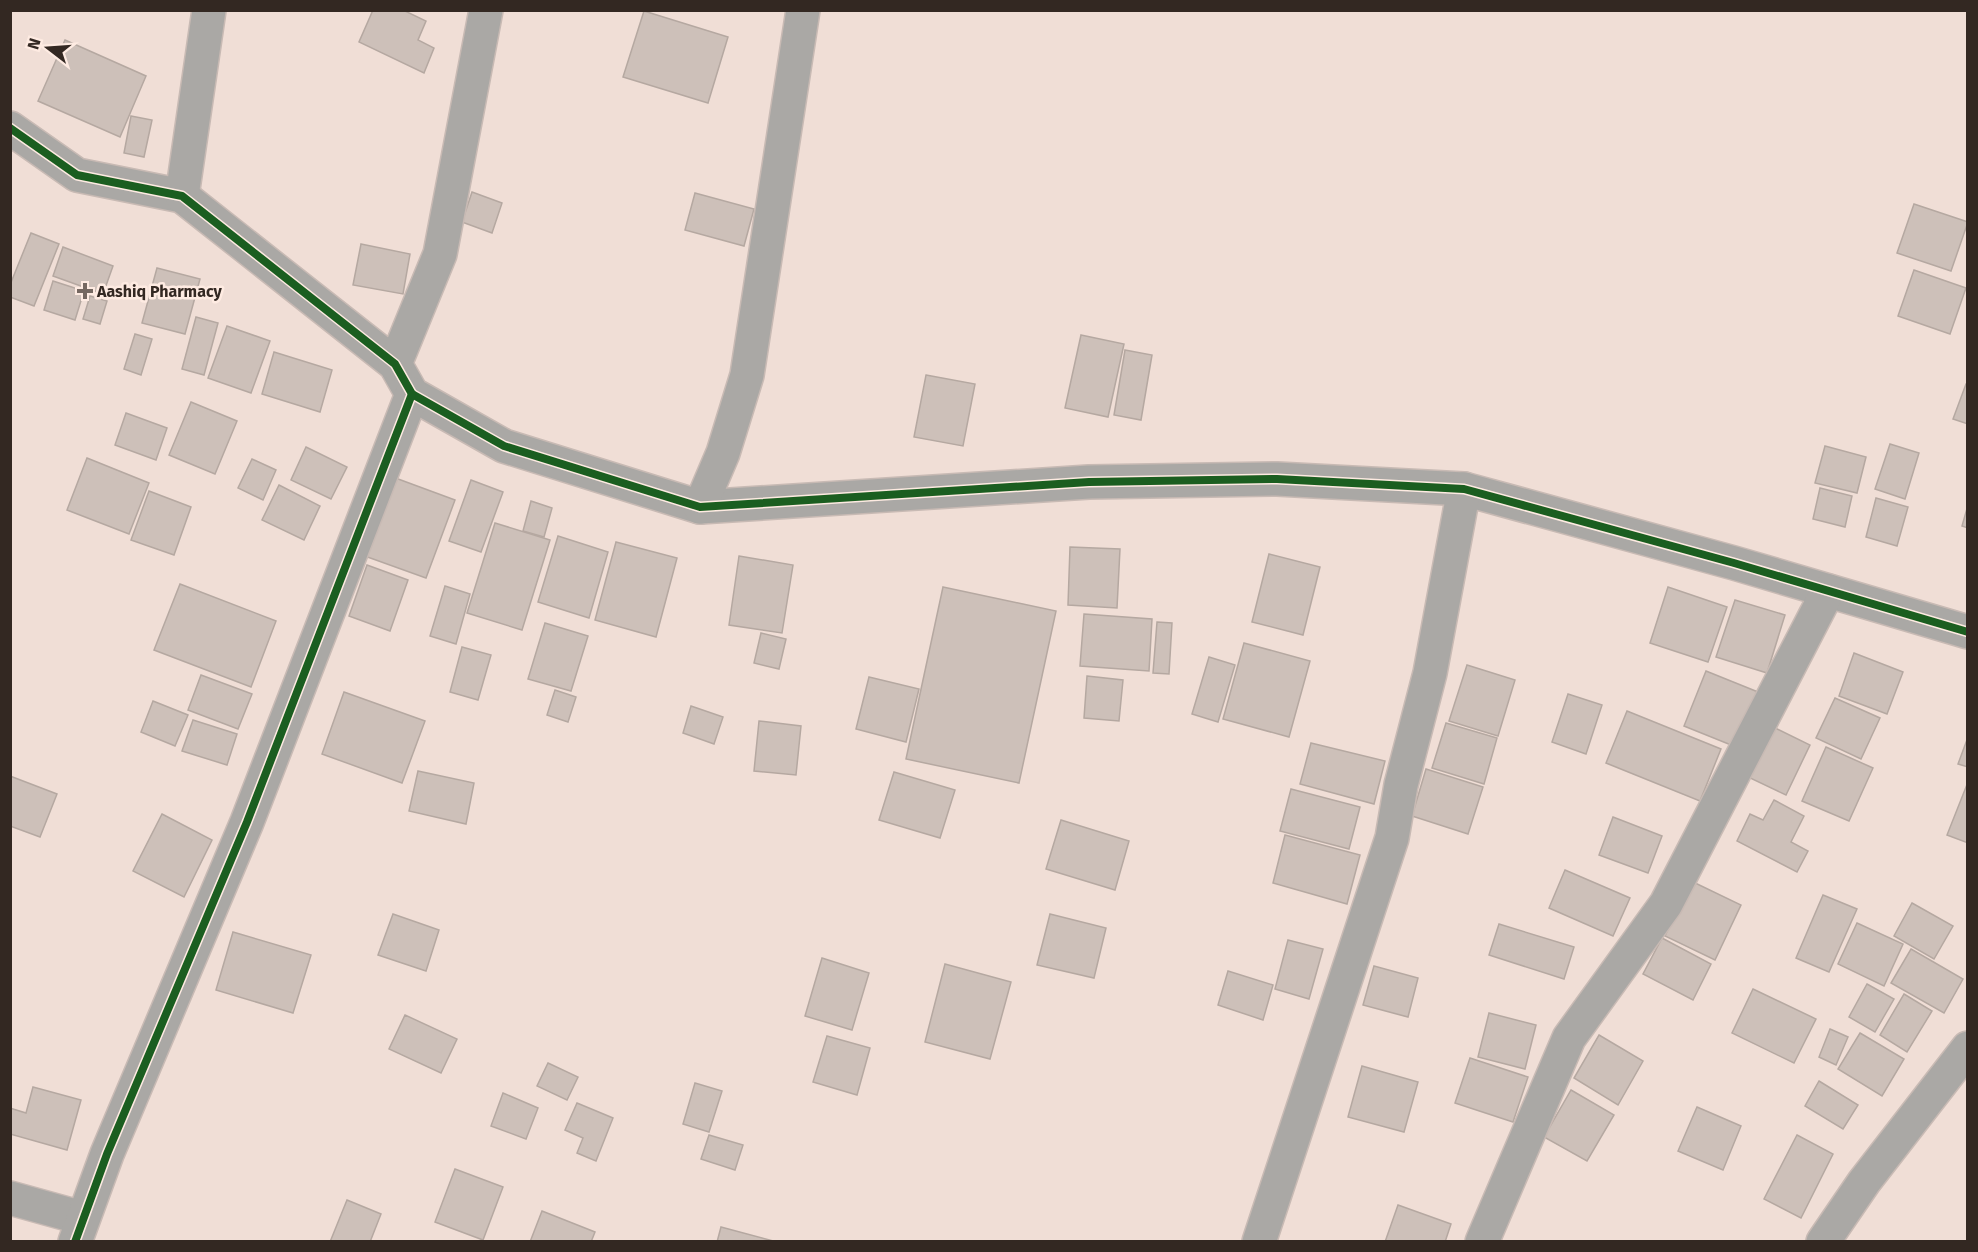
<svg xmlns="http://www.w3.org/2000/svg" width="1978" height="1252" font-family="'Fira Sans',sans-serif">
<rect width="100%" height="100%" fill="#f0ded6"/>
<g fill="#cdc0b9" stroke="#b5a8a1" stroke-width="1.5">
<polygon points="373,10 403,10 426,21 418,40 434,48 424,73 359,42"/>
<polygon points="644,11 728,37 708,103 623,77"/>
<polygon points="65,40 146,76 120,137 38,101"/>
<polygon points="131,116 152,120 144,157 124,153"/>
<polygon points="472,192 502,203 492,233 462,222"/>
<polygon points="695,193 754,209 744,246 685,230"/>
<polygon points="1914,204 1968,222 1951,271 1897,253"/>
<polygon points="31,233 59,244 34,306 10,297 10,285"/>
<polygon points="361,244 410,254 403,294 353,285"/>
<polygon points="63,247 113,266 103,294 53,276"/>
<polygon points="157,268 200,279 185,334 142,323"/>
<polygon points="1914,270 1966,288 1950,334 1898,316"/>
<polygon points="53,281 84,291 75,320 44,310"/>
<polygon points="90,296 107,301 100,324 83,319"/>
<polygon points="196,317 218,323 204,375 182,369"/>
<polygon points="227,326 270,341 251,393 208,378"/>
<polygon points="135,334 152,339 141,375 124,369"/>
<polygon points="1081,335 1124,344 1108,417 1065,408"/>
<polygon points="1125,350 1152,355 1141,420 1114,415"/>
<polygon points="274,352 332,370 320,412 262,394"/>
<polygon points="926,375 975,384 963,446 914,437"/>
<polygon points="1966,384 1968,384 1968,424 1953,419"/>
<polygon points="191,402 237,421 215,474 169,455"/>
<polygon points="126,413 167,428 156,460 115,445"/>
<polygon points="1890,444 1919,453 1905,499 1875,489"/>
<polygon points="1825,446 1866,457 1857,493 1815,483"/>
<polygon points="306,447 347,467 331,499 291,480"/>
<polygon points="87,458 149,483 129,534 67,510"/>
<polygon points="252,459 276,470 263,500 238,488"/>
<polygon points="390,476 455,500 426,578 362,555"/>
<polygon points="471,480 503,492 481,552 449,541"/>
<polygon points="279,485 320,506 304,540 262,520"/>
<polygon points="1820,488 1852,496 1845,527 1813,519"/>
<polygon points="149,491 191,507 174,555 131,540"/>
<polygon points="1876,498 1908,507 1897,546 1866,537"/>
<polygon points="531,501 552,508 544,537 523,531"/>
<polygon points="1968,505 1968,528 1962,526"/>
<polygon points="495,523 550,540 522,630 467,613"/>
<polygon points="558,536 608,552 589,618 538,602"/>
<polygon points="616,542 677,558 656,637 595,620"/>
<polygon points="1070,547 1120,549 1117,608 1068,605"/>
<polygon points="1269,554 1320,567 1303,635 1252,622"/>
<polygon points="739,556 793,565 782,633 729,625"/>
<polygon points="367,565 408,580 390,631 349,616"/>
<polygon points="180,584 276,621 251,687 154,650"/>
<polygon points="445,586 470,594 456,644 430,636"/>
<polygon points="943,587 1056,611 1019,783 906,759"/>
<polygon points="1668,587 1727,607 1708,662 1650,643"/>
<polygon points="1735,600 1785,615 1767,673 1716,657"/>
<polygon points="1084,614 1152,619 1149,671 1080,666"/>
<polygon points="1157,622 1172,623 1169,674 1153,673"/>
<polygon points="545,623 588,636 571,691 528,679"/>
<polygon points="761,633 786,639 779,669 754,663"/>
<polygon points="1244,643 1310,661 1289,737 1223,719"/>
<polygon points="462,647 491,655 478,700 450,692"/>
<polygon points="1854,653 1903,672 1887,714 1839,696"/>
<polygon points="1209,657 1235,665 1218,722 1192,714"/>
<polygon points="1467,665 1515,680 1498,736 1449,721"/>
<polygon points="1706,671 1758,692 1736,747 1684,726"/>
<polygon points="201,675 252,694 238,729 188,710"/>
<polygon points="1087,676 1123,680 1119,721 1084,718"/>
<polygon points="869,677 919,689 906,742 856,729"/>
<polygon points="555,690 576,697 568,722 547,715"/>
<polygon points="344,692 425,721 402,783 322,754"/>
<polygon points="1568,694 1602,705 1586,754 1552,742"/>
<polygon points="1835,698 1880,718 1861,759 1816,738"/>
<polygon points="153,701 188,715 175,746 141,732"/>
<polygon points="691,706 723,717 714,744 683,733"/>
<polygon points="1627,711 1721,749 1700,801 1606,763"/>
<polygon points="193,720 237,734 227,765 182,751"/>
<polygon points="759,721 801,726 796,775 754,771"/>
<polygon points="1446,723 1497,738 1484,784 1432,768"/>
<polygon points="1773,727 1810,745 1786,795 1748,777"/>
<polygon points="1968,737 1968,767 1958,764"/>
<polygon points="1311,743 1385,761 1374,804 1300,784"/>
<polygon points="1826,747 1873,768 1849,821 1802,801"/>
<polygon points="1426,769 1483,787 1468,834 1412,816"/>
<polygon points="418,771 474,783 466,824 409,811"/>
<polygon points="894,772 955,790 940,838 879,820"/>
<polygon points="10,776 57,794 40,837 10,826"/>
<polygon points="1968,782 1968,843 1947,835"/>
<polygon points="1291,789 1360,807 1349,849 1280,831"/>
<polygon points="1774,800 1804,816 1791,842 1808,851 1797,872 1737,841 1750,814 1763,820"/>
<polygon points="162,814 212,840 184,897 133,871"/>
<polygon points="1613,817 1662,836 1648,873 1599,855"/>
<polygon points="1061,820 1129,841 1115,890 1046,869"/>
<polygon points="1285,835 1360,855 1347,904 1273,883"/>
<polygon points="1565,870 1630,898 1613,936 1549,908"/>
<polygon points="1691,881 1741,905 1715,960 1665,936"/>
<polygon points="1823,895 1857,909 1829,972 1796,958"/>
<polygon points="1912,903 1953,926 1934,959 1894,936"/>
<polygon points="393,914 439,930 426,971 378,955"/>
<polygon points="1050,914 1106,928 1094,978 1037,965"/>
<polygon points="1857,923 1903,944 1884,986 1838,964"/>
<polygon points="1499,924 1574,947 1564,979 1489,955"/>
<polygon points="233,932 311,955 293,1013 216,990"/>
<polygon points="1662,938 1711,964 1693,1000 1643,974"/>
<polygon points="1288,940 1323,949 1309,999 1275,989"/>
<polygon points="1911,949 1963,979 1944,1013 1891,983"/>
<polygon points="822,958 869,973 852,1030 805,1016"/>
<polygon points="945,964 1011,982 990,1059 925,1042"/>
<polygon points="1374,966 1418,978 1408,1017 1363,1005"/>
<polygon points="1228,971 1273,985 1263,1020 1218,1005"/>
<polygon points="1867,984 1894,999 1875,1032 1849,1017"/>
<polygon points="1753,989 1816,1019 1794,1063 1732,1033"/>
<polygon points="1904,994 1932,1011 1907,1052 1880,1035"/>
<polygon points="1489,1013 1536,1025 1525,1069 1478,1057"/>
<polygon points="405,1015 457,1039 441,1073 389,1049"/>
<polygon points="1830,1029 1848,1037 1836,1065 1819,1057"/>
<polygon points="1860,1033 1904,1059 1882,1096 1838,1069"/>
<polygon points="1599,1035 1643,1061 1618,1105 1574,1078"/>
<polygon points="827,1036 870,1048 857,1095 813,1082"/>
<polygon points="1470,1058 1528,1077 1513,1122 1455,1103"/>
<polygon points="548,1063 578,1077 567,1100 537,1086"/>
<polygon points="1362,1066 1418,1082 1404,1132 1348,1117"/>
<polygon points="1819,1081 1858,1105 1843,1129 1805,1106"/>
<polygon points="695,1083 722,1091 709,1132 683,1124"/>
<polygon points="33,1087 81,1100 67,1150 10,1134 10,1108 26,1113"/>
<polygon points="1571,1090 1614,1115 1587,1161 1544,1137"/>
<polygon points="503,1093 538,1108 526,1139 491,1126"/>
<polygon points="577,1103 613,1118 596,1161 577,1153 583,1138 565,1130"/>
<polygon points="1697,1107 1741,1126 1723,1170 1678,1151"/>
<polygon points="709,1135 743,1145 735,1170 701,1159"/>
<polygon points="1797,1135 1833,1154 1801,1218 1764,1199"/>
<polygon points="455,1169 503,1187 483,1240 435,1222"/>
<polygon points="347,1200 381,1214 370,1242 330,1242"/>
<polygon points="1398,1205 1451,1224 1445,1242 1385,1242"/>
<polygon points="542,1211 595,1232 591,1242 530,1242"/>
<polygon points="721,1227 777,1242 717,1242"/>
</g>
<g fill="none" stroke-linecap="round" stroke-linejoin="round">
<g stroke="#c8bab4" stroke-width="36">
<g id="minor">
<polyline points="10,128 77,175 182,196 395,364 412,394 504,446 700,507 1089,482 1277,479 1464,489 1734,563 1968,632"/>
<polyline points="182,196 209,10"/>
<polyline points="395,364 440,254 486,10"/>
<polyline points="700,507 723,453 747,375 803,10"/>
<polyline points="10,1198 82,1218"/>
<polyline points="75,1242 107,1154 247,822 412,394"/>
<polyline points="1259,1242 1392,838 1401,785 1430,673 1464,489"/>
<polyline points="1482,1242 1569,1038 1666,904 1828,591"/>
<polyline points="1823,1242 1864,1182 1968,1048"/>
</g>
</g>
<use href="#minor" stroke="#aaa8a5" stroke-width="33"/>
<g stroke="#feebe2" stroke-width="11">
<g id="cycleway">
<polyline points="10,128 77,175 182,196 395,364 412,394 504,446 700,507 1089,482 1277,479 1464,489 1734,563 1968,632"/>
<polyline points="75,1242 107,1154 247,822 412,394"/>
</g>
</g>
<use href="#cycleway" stroke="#1b5e20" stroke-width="8"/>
</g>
<path fill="#756861" stroke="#feebe2" stroke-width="2" d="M82 282h6v6h6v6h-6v6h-6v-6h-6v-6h6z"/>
<g text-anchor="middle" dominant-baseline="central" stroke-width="5" stroke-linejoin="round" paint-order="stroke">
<g font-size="16" font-weight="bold" fill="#332822" stroke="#feebe2" text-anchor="start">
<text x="97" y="291">Aashiq Pharmacy</text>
</g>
</g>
<rect width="1978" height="1252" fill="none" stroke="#332822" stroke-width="24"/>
<g transform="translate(48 48) rotate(287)" stroke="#feebe2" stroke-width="4.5" paint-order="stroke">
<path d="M0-4.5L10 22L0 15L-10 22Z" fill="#332822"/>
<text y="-9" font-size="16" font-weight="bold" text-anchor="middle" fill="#332822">N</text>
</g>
</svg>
